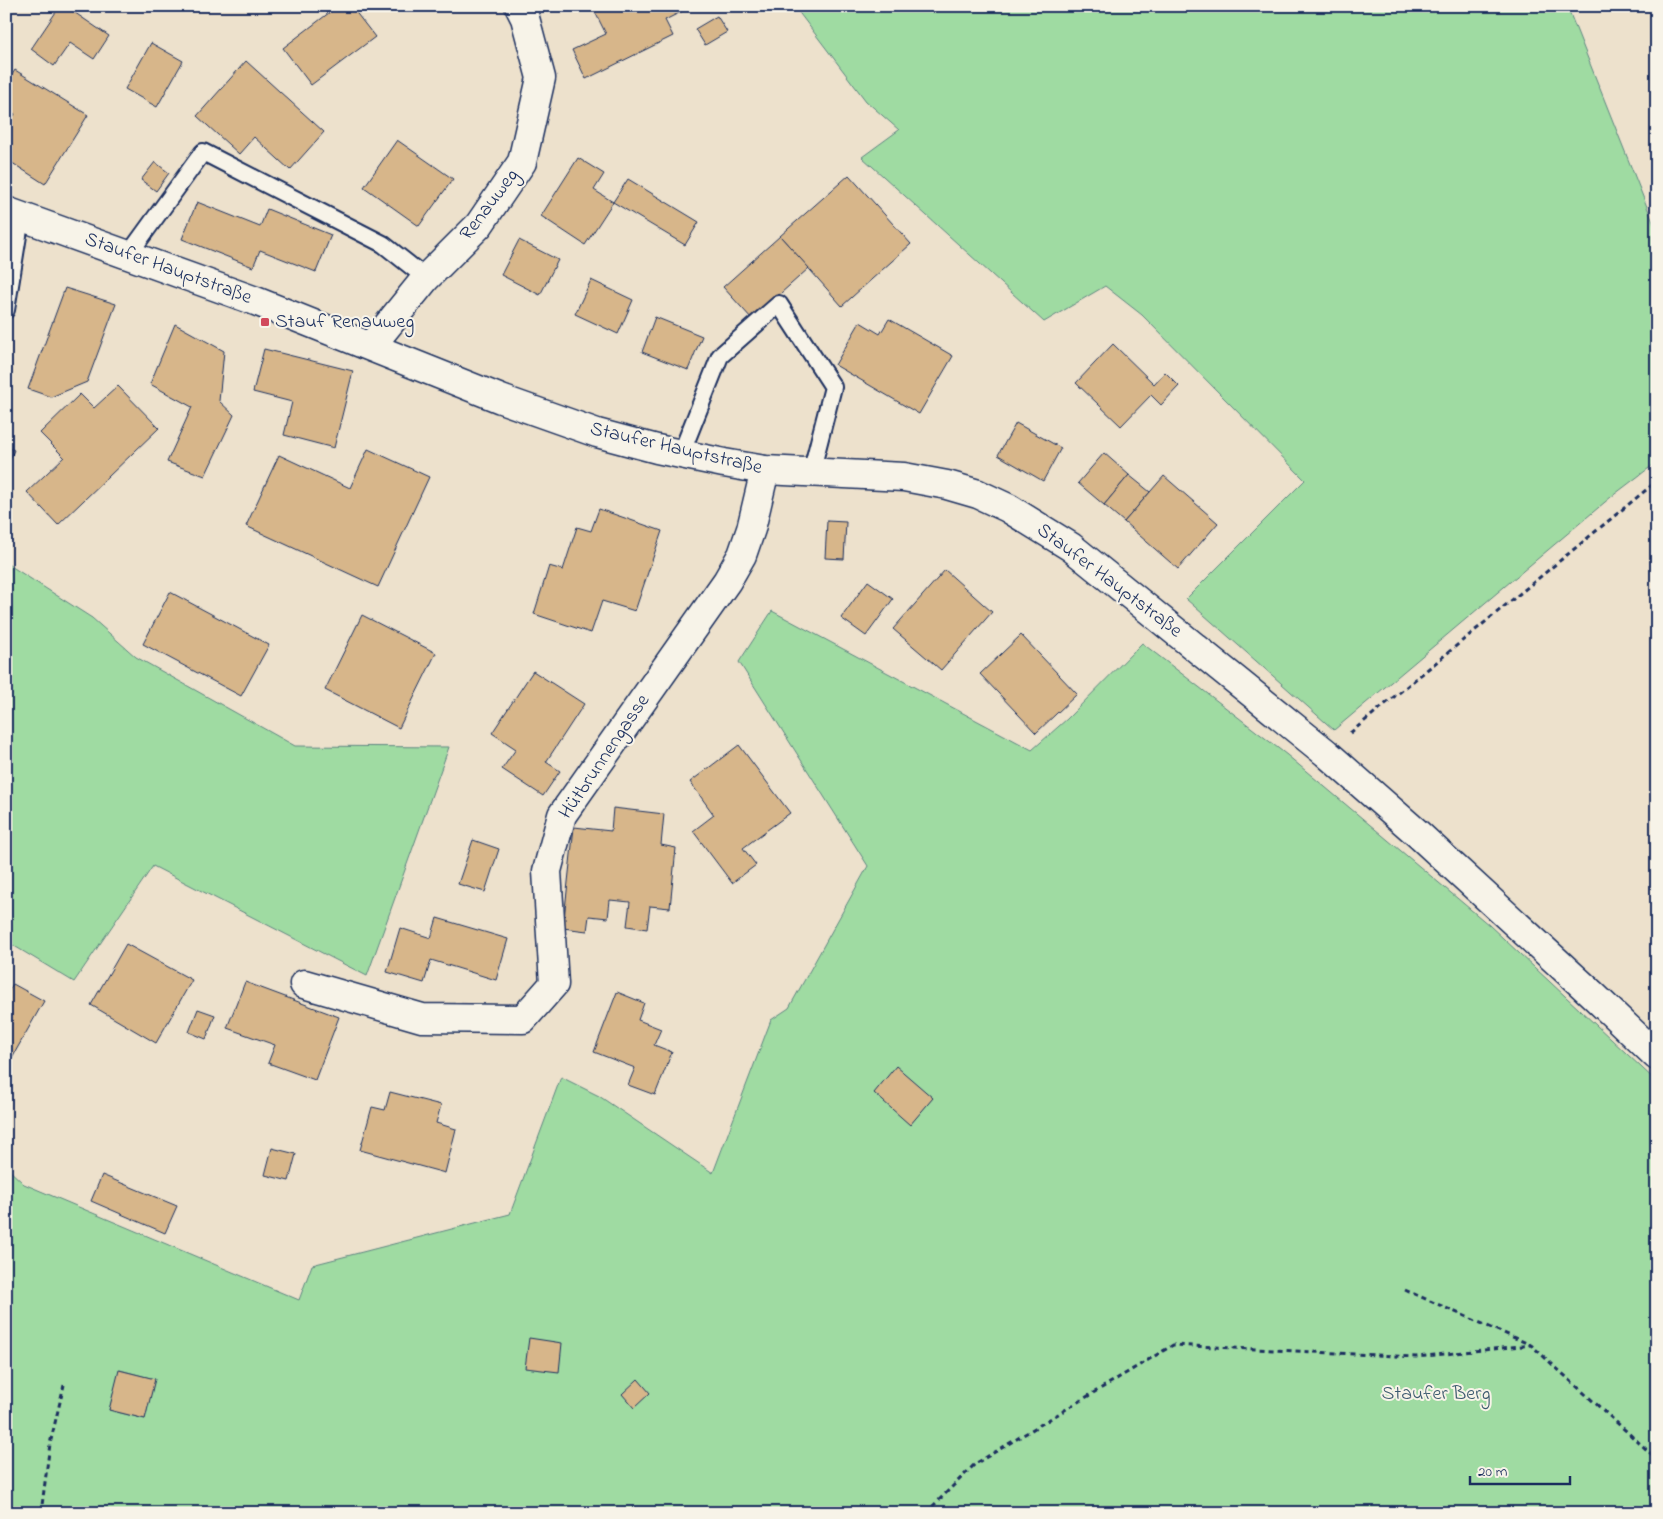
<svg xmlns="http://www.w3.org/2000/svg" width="1663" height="1519" font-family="'Indie Flower',sans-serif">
<rect width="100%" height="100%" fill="#ede1cc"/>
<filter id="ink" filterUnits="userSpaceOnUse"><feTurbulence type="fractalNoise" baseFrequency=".02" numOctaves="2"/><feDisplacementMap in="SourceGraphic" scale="10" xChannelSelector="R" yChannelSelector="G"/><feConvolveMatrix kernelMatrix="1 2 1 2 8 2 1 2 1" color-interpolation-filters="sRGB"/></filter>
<g filter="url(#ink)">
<g fill="#9fdba2" stroke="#5d8580" fill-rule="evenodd">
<polygon points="794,6 1567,6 1657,232 1657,462 1611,497 1334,730 1186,599 1305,480 1142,315 1105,286 1044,322 862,157 899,130 866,101"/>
<polygon points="6,563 92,618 136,657 295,746 449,747 367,976 153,866 74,982 11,944 6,950"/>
<path d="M772,611L1032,750L1067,719L1142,643L1287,755L1489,925L1657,1082V1513H6V1167L24,1184L299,1300L312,1265L510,1214L561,1077L599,1096L713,1173L771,1020L789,1008L868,866L739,662ZM120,1370L154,1379L145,1419L109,1410Z"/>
</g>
<g fill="#d7b68a" stroke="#1b2f5e">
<polygon points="60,6 65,6 109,36 94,59 70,43 54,66 31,49"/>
<polygon points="338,6 351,6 375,37 311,85 283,48"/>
<polygon points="592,6 693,6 665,20 673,36 586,79 572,50 606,34"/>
<polygon points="717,16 727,32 705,45 695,29"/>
<polygon points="151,43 183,61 157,107 125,89"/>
<polygon points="246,61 324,132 290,170 254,137 239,154 197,116"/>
<polygon points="15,70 88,115 45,184 6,159 6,128 15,114 6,108 6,84"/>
<polygon points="397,140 453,179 419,226 364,187"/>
<polygon points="578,158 604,174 594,190 613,202 585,245 541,216"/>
<polygon points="155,162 169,173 156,191 141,180"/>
<polygon points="849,175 911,244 842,306 780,236"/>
<polygon points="628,179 699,222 685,245 613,202"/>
<polygon points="197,202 260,227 267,209 331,235 316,272 260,250 253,267 182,239"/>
<polygon points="780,236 809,268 752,319 723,287"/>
<polygon points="519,240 558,260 540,295 501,275"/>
<polygon points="591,280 633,300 618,334 575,314"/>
<polygon points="65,288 116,304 87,382 51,397 28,389"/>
<polygon points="655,317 702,336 688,370 642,352"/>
<polygon points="889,319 953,356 919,414 835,365 860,322 880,334"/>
<polygon points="175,324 224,351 219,401 234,415 205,476 167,462 192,407 150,384"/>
<polygon points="1113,344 1154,384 1165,372 1179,386 1161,405 1151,395 1121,426 1076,383"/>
<polygon points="264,349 353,371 334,448 284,435 292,402 253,392"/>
<polygon points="118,386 159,428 58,525 27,492 64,457 40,433 80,394 94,408"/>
<polygon points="1016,423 1061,448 1043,481 998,455"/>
<polygon points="6,446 14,450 6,469"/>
<polygon points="368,449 429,477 378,587 246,526 279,455 350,488"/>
<polygon points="1104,453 1129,475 1104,505 1078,483"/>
<polygon points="1129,475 1150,492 1124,522 1104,505"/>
<polygon points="1164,476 1218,523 1178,569 1124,522"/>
<polygon points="599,509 662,531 635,611 602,601 591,633 534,614 549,566 563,570 577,527 591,531"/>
<polygon points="827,521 846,522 844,559 825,558"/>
<polygon points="945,570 992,612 941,670 893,629"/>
<polygon points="868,581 893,599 866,636 841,618"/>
<polygon points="170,592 269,645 241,696 143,644"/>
<polygon points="362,615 436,653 399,728 325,690"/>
<polygon points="1021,635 1077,694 1036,733 980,674"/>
<polygon points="533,671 584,704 546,762 560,771 543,796 502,769 516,749 492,733"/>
<polygon points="739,745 790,813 743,848 756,865 732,883 693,831 714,815 690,782"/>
<polygon points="613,808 664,814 661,845 676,848 670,908 650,906 647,929 627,926 630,902 610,900 608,918 589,916 587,931 563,928 574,827 611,831"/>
<polygon points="473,840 499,849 485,892 458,884"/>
<polygon points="437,918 508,939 496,980 431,960 424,983 387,972 400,928 431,938"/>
<polygon points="126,944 192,980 156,1043 91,1005"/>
<polygon points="245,982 339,1017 315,1080 268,1063 275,1045 227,1028"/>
<polygon points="13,984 44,1001 10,1061 6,1059 6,995"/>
<polygon points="617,992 644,1003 638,1020 661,1029 654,1045 672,1052 655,1095 628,1085 635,1068 594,1052"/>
<polygon points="198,1009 215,1015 206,1039 189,1032"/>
<polygon points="896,1066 933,1098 910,1125 874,1093"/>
<polygon points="390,1092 441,1105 436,1123 456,1129 445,1173 360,1150 372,1107 385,1110"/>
<polygon points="272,1148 296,1154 289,1181 265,1175"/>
<polygon points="102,1175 177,1206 165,1233 91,1201"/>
<polygon points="529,1338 562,1343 559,1372 525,1368"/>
<polygon points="119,1370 155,1379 145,1419 109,1410"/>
<polygon points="638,1379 650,1393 634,1408 622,1394"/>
</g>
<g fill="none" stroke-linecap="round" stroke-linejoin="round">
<g stroke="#1b2f5e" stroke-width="20">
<g id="lane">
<polyline points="129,254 203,152 383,244 426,278"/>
<polyline points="6,310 21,217"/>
<polyline points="681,454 720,356 779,304 833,387 811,473"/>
</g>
</g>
<g stroke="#1b2f5e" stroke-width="31">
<g id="street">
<polyline points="6,211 253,300 501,399 597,433 657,449 724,463 765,470 904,477 947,485 978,494 1008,508 1071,547 1326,753 1417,833 1592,994 1657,1056"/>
<polyline points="371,346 426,278 479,225 522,162 541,78 525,18 519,6"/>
<polyline points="304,984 422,1018 523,1019 554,984 547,871 562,815 727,581 742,555 751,529 765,470"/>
</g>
</g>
<g stroke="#1b2f5e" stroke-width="3" stroke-dasharray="5 4" stroke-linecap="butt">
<polyline points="1350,733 1657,481"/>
<polyline points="1405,1290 1531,1345 1657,1459"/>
<polyline points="41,1513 50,1444 64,1385"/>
<polyline points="926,1513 975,1464 1173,1345 1416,1357 1531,1345"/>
</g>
<use href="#lane" stroke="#f7f3e8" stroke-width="16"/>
<use href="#street" stroke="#f7f3e8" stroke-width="28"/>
</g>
</g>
<rect fill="#d1495b" stroke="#f7f3e8" stroke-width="2" x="260" y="317" width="10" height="10" rx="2.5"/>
<g text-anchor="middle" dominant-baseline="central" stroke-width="4" stroke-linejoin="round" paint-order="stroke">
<g font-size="20" fill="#1b2f5e" stroke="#f7f3e8">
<text transform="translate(490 205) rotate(-53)">Renauweg</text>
<text transform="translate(168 269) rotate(20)">Staufer Hauptstraße</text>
<text transform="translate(676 449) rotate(13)">Staufer Hauptstraße</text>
<text transform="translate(1109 581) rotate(37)">Staufer Hauptstraße</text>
<text transform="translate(605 757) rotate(-56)">Hütbrunnengasse</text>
</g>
<g font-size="20" fill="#1b2f5e" stroke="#f7f3e8" text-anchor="start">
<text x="275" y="322">Stauf Renauweg</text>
</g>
<g font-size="20" fill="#3c5a6f" stroke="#f7f3e8">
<text x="1436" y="1394">Staufer Berg</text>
</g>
</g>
<rect width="1663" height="1519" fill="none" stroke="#f7f3e8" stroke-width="25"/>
<rect x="12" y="12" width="1638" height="1494" fill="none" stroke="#1b2f5e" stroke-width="2" filter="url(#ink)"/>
<path d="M1470 1476v8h100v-8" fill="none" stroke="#1b2f5e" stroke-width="2.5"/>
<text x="1478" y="1476" font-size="15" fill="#1b2f5e" stroke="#f7f3e8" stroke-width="4" paint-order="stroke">20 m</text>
</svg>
